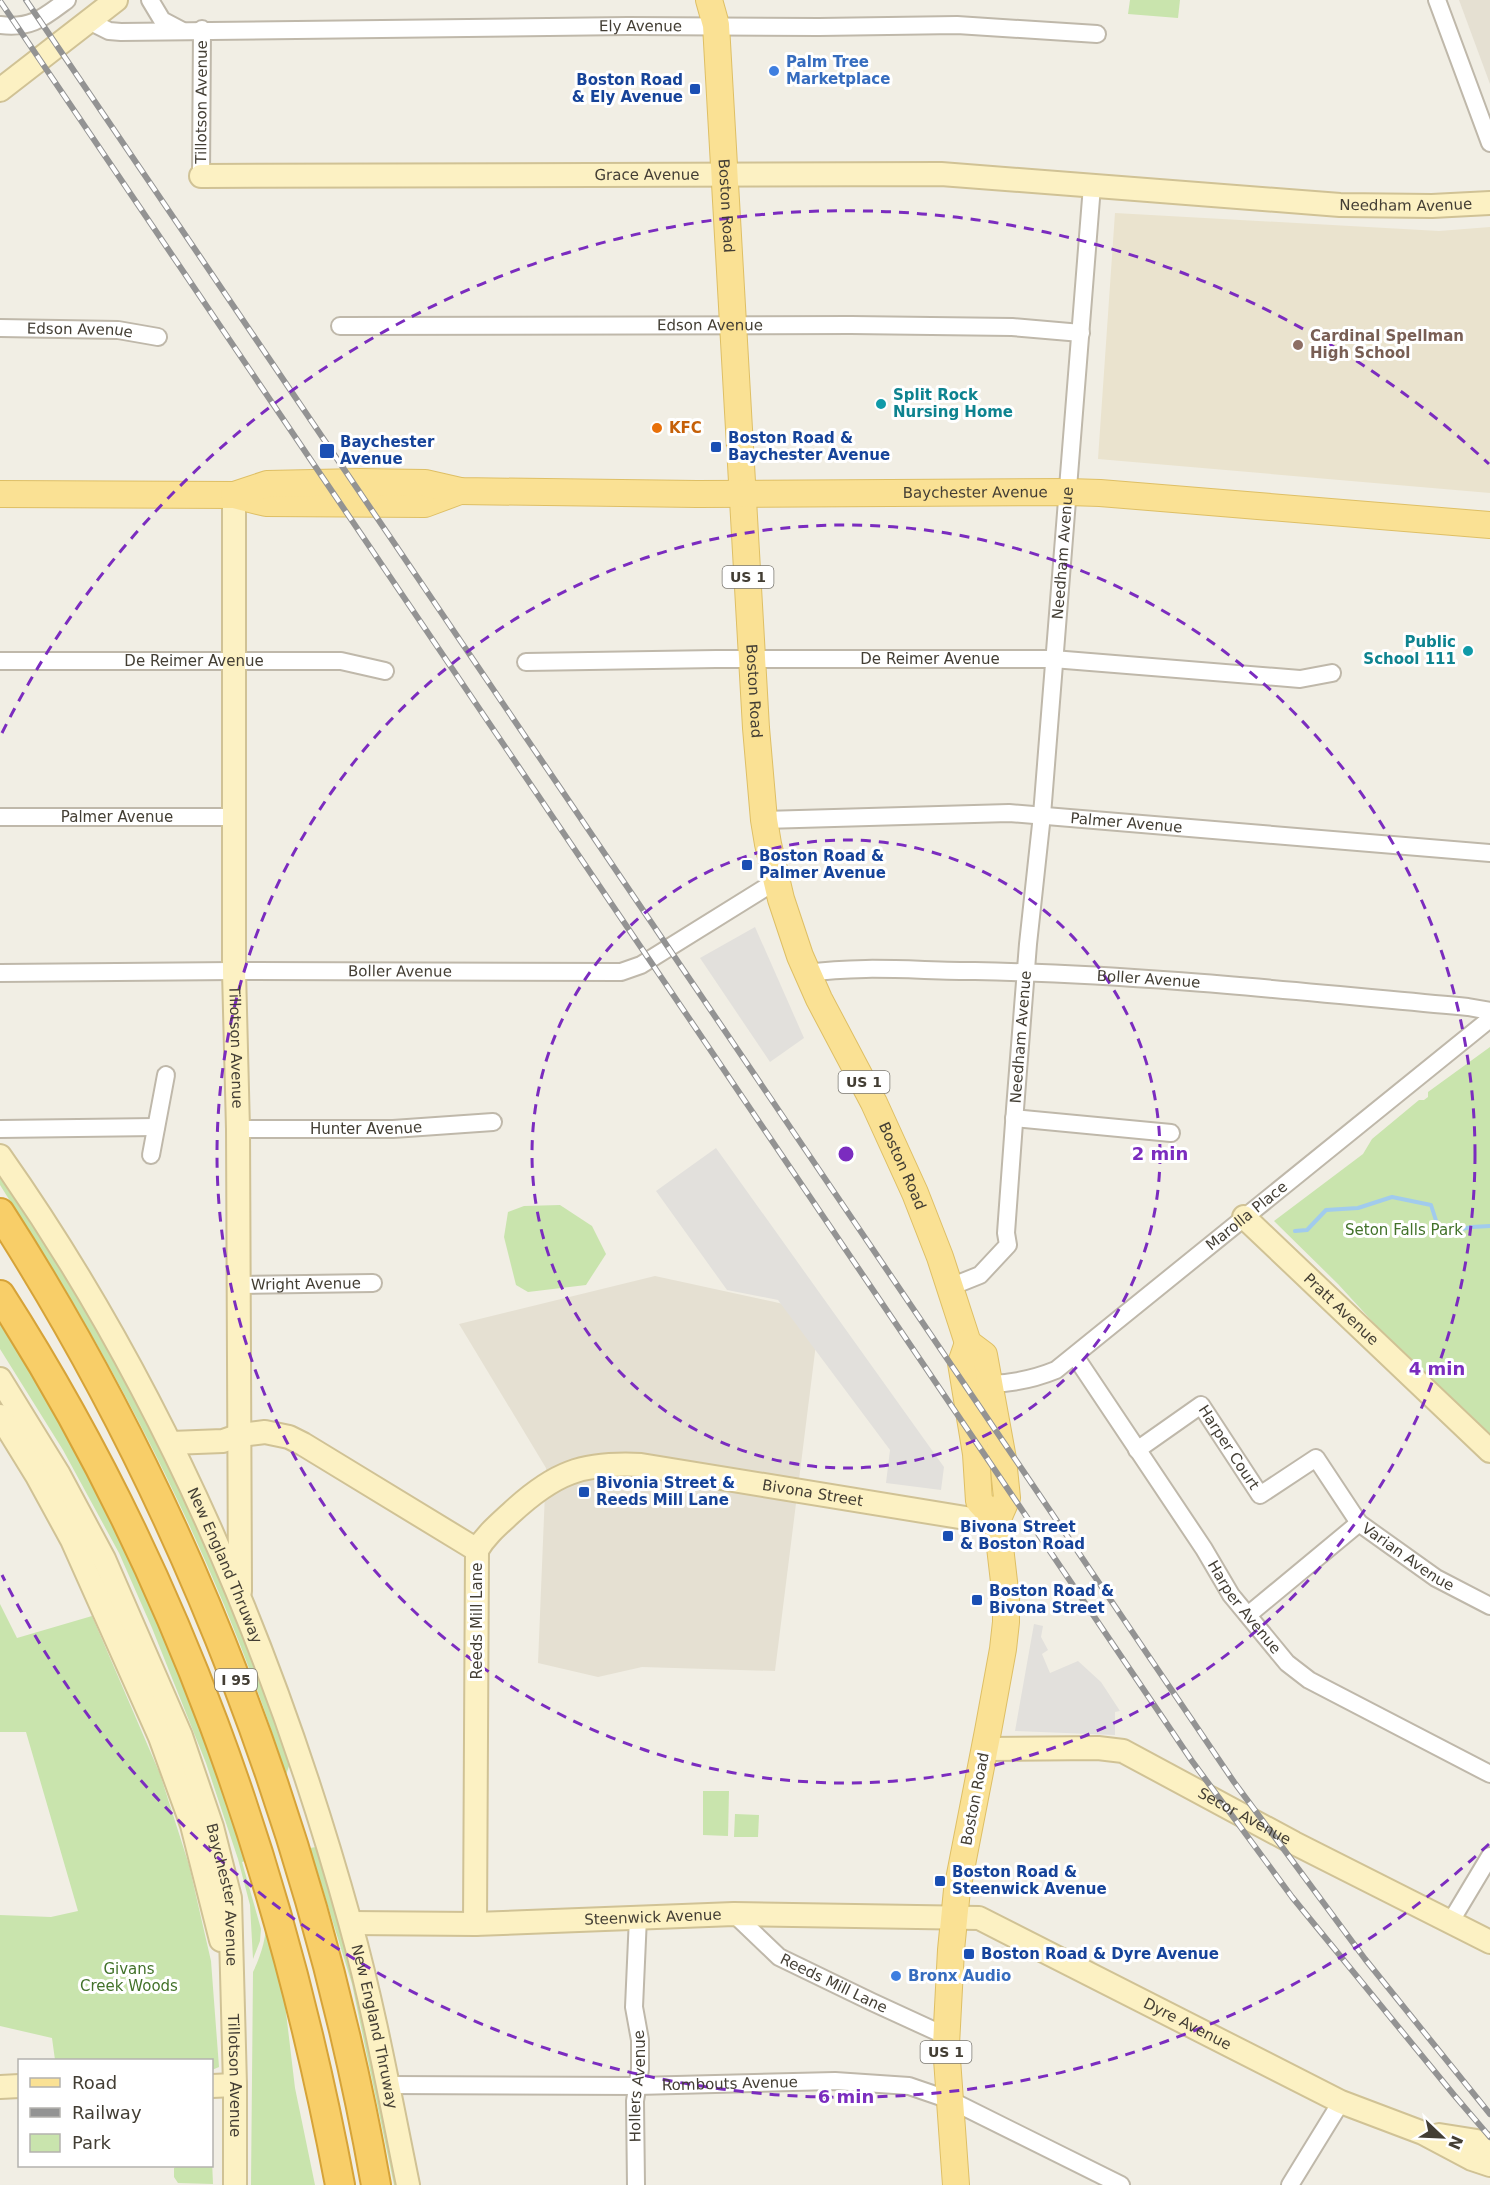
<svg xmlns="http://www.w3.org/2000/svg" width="1490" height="2185" font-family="'DejaVu Sans',sans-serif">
<rect width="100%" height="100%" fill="#f1eee4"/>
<g fill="#e5e0d2">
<polygon points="1459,0 1490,0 1490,84"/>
<polygon points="655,1276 820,1312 775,1671 642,1667 598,1677 538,1663 546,1468 459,1324"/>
</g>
<polygon fill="#eae3ce" points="1115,213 1439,231 1490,227 1490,493 1098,459"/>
<g fill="#c9e4ad">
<polygon points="1130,0 1180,0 1178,18 1128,14"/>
<polygon points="1490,1047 1490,1434 1405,1357 1338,1284 1274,1221 1363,1154 1372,1139 1419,1100 1424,1100 1428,1097 1428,1092"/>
<path d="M0,1171L89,1312L194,1511L292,1757L286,1775C236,1616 166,1464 83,1320C57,1274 28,1230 0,1185Z"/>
<polygon points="560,1205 592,1226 606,1254 586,1285 528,1292 516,1285 504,1237 508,1212 524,1206"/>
<polygon points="0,1319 83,1461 169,1640 250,1860 242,1862 261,1929 260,1941 253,1959 250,1905 238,1859 206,1763 152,1628 119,1553 63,1450 0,1349"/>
<polygon points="0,1604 17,1638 92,1616 160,1774 189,1865 211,1961 219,2067 212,2070 212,2060 55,2060 52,2038 0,2026 0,1915 51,1917 78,1911 26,1732 0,1732"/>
<polygon points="703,1791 729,1791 728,1836 703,1835"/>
<polygon points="735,1814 759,1815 758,1837 734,1837"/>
<polygon points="316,1847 335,1912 355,1969 400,2185 394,2185 352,1984 310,1848"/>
<path d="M267,1917L280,1962L295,2088L315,2185H251L253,1972C262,1953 266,1938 267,1917Z"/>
<polygon points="212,2160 213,2184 178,2183 174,2177 174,2168 178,2166 212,2166"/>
</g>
<g fill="#e2e0dc">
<polygon points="755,927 804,1038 770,1062 700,958"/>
<polygon points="716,1148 944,1467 941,1490 886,1483 890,1450 778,1300 727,1290 656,1191"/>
<polygon points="1034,1624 1043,1626 1041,1637 1048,1650 1042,1654 1050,1673 1078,1661 1101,1682 1120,1711 1115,1712 1115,1735 1015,1731"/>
</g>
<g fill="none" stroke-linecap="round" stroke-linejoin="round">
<polyline stroke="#a1cbed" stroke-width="4" points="1295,1231 1307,1230 1326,1210 1358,1208 1392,1197 1431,1205 1440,1233 1472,1227 1490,1226"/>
<g stroke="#bfb8aa" stroke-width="20">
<g id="street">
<polyline points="150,0 162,20 181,30"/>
<polyline points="1437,0 1490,143"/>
<path id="s1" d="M89,21L109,31L121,32L628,26L819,27L957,25L1097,34"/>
<path d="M0,25C31,29 43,18 67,0"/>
<path id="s2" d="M201,176L202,29"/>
<path id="s3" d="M340,326L851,325L1012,327L1081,333"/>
<path id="s4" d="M0,328L118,330L158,337"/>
<path id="s5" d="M0,661H341L385,671"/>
<path id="s6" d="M526,662L716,659H1053L1300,679L1332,673"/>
<path id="s7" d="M0,817H234"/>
<path id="s8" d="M764,820L1009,813L1490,853"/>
<path id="s9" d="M0,973L234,971L621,972L641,965L776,881"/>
<path id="s10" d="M807,973C863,965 919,971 975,971C1139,974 1304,992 1468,1007L1490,1011"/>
<polyline points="1014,1118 1171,1133"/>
<polyline points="0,1129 156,1127"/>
<path id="s11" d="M238,1129H393L493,1122"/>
<polyline points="151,1155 166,1075"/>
<path id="s12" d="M238,1285L373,1283"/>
<path id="s13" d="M950,1287L980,1275L1008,1245L1006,1233L1015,1109L1028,944L1042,815L1092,186"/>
<path id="s14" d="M1075,1356L1204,1549L1231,1595L1287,1663L1309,1680L1490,1774"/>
<path id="s15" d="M991,1384C1015,1383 1034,1379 1056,1370L1490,1019"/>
<path id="s16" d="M1137,1450L1201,1405L1260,1495L1316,1458L1359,1523"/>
<path id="s17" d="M1248,1615L1359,1523L1436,1578L1490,1606"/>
<path id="s18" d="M734,1914L779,1957L872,2002L946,2036"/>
<polyline points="1451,1921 1490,1856"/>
<path id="s19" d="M388,2085L637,2086L835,2081L909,2086L950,2100L1121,2185"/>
<path id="s20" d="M636,2185L635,2101L640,2069V2040L634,2007L638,1917"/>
<polyline points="1290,2185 1341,2102"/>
</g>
</g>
<g stroke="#d0c295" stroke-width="26">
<g id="secondary">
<polyline points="0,90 116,0"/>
<path id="s21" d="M201,176L941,174L1340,205L1432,206L1490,203"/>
<path id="s22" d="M234,495V971L238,1129L240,1591"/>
<path id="s23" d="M0,1156C162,1386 275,1651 350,1922C374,2008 390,2097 408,2185"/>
<path id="s24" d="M1244,1217L1490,1451"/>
<path id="s25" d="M0,1379L58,1473L104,1559L181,1736L212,1827L230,1898L235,2085V2185"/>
<polyline points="0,1416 37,1476 72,1540 160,1737 192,1825 221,1940"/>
<polyline points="171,1443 223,1441 240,1435 265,1432 289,1437 303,1444 477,1550 475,1924"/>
<path id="s26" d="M477,1550C486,1535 498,1525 511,1513C554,1473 582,1462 641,1465L984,1521H997"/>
<path id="s27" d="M985,1749L1098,1748L1123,1751L1294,1843L1490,1942"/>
<path id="s28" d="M351,1923L475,1924L734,1914L979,1918L1341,2102L1423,2133L1472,2159L1490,2165"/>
<polyline points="212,2086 235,2085"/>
<polyline points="0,2087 20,2086"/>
<polyline points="1439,2135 1477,2141 1490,2145"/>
</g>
</g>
<g stroke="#debf65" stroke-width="28">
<g id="primary">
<path id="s29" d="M709,0L716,25L756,728L764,820L768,844L781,899L800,956L819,999L874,1103L915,1193L940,1257L968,1343L984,1355L1003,1459L1007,1498L997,1521L1006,1599V1622L1003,1649L988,1731L957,1890L951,1950L946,2045L956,2185"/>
<polyline points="0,494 234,495 266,503 425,504 460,491"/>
<path id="s30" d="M234,495L267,484L360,482L425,483L460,491L697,494L1068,492L1100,493L1490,525"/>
<polyline points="968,1343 961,1363 976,1454 979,1501 997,1521"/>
</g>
</g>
<g stroke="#d6a338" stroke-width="32">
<g id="highway">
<path d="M0,1213C189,1507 315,1841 376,2185"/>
<path d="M0,1295C176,1569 280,1866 340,2185"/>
</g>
</g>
<use href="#street" stroke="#fff" stroke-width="16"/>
<use href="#secondary" stroke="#fcf1c3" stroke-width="22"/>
<use href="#primary" stroke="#fae194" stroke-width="26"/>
<use href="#highway" stroke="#f8ce68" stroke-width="28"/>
<g stroke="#939393" stroke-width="6">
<g id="rail">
<polyline points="26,0 1234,1782 1365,1959 1490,2114"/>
<polyline points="0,1 1192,1761 1292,1897 1454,2095 1490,2137"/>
</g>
</g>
<use href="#rail" stroke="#fff" stroke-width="4" stroke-dasharray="11" stroke-linecap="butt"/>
</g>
<g fill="none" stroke="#7b2cbf" stroke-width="3" stroke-dasharray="10 8">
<circle cx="846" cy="1154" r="314"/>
<circle cx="846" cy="1154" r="629"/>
<path d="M1489 1844A943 943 0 0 1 2 1575M2 733A943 943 0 0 1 1489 464"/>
</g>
<g fill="#3f7fe0" stroke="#fff" stroke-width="2">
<circle cx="774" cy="71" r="6"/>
<circle cx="896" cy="1976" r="6"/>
</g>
<g fill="#1a4fb4" stroke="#fff" stroke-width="2">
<rect x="689" y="83" width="12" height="12" rx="3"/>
<rect x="710" y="441" width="12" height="12" rx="3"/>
<rect x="319" y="443" width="16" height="16" rx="3"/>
<rect x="741" y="859" width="12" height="12" rx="3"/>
<rect x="578" y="1486" width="12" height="12" rx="3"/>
<rect x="942" y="1530" width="12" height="12" rx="3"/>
<rect x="971" y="1594" width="12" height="12" rx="3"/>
<rect x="934" y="1875" width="12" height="12" rx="3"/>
<rect x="963" y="1948" width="12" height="12" rx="3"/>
</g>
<circle fill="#8d6e63" stroke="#fff" stroke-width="2" cx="1298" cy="345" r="6"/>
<g fill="#0f9aa8" stroke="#fff" stroke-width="2">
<circle cx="881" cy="404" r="6"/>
<circle cx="1468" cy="651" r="6"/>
</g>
<circle fill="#e8710a" stroke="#fff" stroke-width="2" cx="657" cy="428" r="6"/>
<g text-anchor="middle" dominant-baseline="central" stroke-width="6" stroke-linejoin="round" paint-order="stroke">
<g fill="#fff" stroke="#7b7871" stroke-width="1.5">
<rect x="722.5" y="566" width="51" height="22" rx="4.5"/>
<rect x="838.5" y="1071" width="51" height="22" rx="4.5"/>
<rect x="215" y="1669" width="42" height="22" rx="4.5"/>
<rect x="920.5" y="2041" width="51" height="22" rx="4.5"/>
</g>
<g font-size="14" font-weight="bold" fill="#433e34">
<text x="748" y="577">US 1</text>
<text x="864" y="1082">US 1</text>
<text x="236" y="1680">I 95</text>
<text x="946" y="2052">US 1</text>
</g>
<g font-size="15" fill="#433e34" stroke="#fff">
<text stroke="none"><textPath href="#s1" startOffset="554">Ely Avenue</textPath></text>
<text stroke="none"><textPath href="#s2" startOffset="74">Tillotson Avenue</textPath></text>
<text stroke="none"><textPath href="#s21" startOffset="446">Grace Avenue</textPath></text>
<text stroke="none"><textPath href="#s21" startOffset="1206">Needham Avenue</textPath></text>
<text stroke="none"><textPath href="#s29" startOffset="207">Boston Road</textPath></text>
<text stroke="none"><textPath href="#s3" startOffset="370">Edson Avenue</textPath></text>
<text stroke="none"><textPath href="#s4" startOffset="80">Edson Avenue</textPath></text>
<text stroke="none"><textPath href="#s30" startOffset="744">Baychester Avenue</textPath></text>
<text stroke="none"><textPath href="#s13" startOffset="768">Needham Avenue</textPath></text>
<text stroke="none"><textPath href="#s6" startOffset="404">De Reimer Avenue</textPath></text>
<text stroke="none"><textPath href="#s5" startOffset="194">De Reimer Avenue</textPath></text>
<text stroke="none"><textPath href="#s29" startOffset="693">Boston Road</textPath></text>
<text stroke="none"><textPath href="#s7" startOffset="117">Palmer Avenue</textPath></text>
<text stroke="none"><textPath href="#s8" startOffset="363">Palmer Avenue</textPath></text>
<text stroke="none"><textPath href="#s9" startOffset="400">Boller Avenue</textPath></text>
<text stroke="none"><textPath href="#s10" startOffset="342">Boller Avenue</textPath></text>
<text stroke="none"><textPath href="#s13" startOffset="282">Needham Avenue</textPath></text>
<text stroke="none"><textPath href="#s22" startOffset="552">Tillotson Avenue</textPath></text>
<text stroke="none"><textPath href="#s11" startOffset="128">Hunter Avenue</textPath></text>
<text stroke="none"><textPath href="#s29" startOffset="1197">Boston Road</textPath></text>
<text stroke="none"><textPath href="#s15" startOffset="312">Marolla Place</textPath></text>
<text stroke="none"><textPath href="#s12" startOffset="68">Wright Avenue</textPath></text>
<text stroke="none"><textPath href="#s24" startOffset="134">Pratt Avenue</textPath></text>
<text stroke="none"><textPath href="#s16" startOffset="129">Harper Court</textPath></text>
<text stroke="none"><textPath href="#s26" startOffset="368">Bivona Street</textPath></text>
<text stroke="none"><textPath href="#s17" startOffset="204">Varian Avenue</textPath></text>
<text stroke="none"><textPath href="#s23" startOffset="468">New England Thruway</textPath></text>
<text stroke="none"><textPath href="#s14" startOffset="303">Harper Avenue</textPath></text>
<text transform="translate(477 1621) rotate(-90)">Reeds Mill Lane</text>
<text transform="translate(975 1799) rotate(-79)">Boston Road</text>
<text stroke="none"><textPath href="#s27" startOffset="276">Secor Avenue</textPath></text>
<text stroke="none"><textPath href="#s25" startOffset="566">Baychester Avenue</textPath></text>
<text stroke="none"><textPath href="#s28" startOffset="302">Steenwick Avenue</textPath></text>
<text stroke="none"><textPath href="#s18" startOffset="123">Reeds Mill Lane</textPath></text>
<text stroke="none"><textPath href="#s28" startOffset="862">Dyre Avenue</textPath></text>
<text stroke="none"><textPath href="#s23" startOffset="954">New England Thruway</textPath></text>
<text stroke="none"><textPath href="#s25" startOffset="748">Tillotson Avenue</textPath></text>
<text stroke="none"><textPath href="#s19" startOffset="342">Rombouts Avenue</textPath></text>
<text stroke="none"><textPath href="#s20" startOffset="99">Hollers Avenue</textPath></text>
</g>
<g font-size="15" font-weight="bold" fill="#366cbe" stroke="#fff" text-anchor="start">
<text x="786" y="62">Palm Tree<tspan x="786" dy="17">Marketplace</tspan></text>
<text x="908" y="1976">Bronx Audio</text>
</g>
<g font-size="15" font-weight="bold" fill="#164399" stroke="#fff" text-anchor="start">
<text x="683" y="80" text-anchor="end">Boston Road<tspan x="683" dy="17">&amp; Ely Avenue</tspan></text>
<text x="728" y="438">Boston Road &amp;<tspan x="728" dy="17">Baychester Avenue</tspan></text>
<text x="340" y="442">Baychester<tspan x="340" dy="17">Avenue</tspan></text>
<text x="759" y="856">Boston Road &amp;<tspan x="759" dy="17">Palmer Avenue</tspan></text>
<text x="596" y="1483">Bivonia Street &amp;<tspan x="596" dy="17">Reeds Mill Lane</tspan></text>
<text x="960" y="1527">Bivona Street<tspan x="960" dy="17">&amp; Boston Road</tspan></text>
<text x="989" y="1591">Boston Road &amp;<tspan x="989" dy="17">Bivona Street</tspan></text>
<text x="952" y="1872">Boston Road &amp;<tspan x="952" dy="17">Steenwick Avenue</tspan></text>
<text x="981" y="1954">Boston Road &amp; Dyre Avenue</text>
</g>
<g font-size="15" font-weight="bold" fill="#785e54" stroke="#fff" text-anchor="start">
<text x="1310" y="336">Cardinal Spellman<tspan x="1310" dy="17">High School</tspan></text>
</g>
<g font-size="15" font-weight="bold" fill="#0d838f" stroke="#fff" text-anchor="start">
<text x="893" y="395">Split Rock<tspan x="893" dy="17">Nursing Home</tspan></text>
<text x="1456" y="642" text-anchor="end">Public<tspan x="1456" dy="17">School 111</tspan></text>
</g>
<g font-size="15" font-weight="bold" fill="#c56008" stroke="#fff" text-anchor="start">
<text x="669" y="428">KFC</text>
</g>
<g font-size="15" fill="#42722a" stroke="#fff">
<text x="1404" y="1230">Seton Falls Park</text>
<text x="129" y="1969">Givans<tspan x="129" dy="17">Creek Woods</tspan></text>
</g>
</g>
<circle cx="846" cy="1154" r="9" fill="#7b2cbf" stroke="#fff" stroke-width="3"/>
<g font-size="18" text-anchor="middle" font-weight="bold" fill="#7b2cbf" stroke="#fff" stroke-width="6" stroke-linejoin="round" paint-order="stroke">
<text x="1160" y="1160">2 min</text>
<text x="1437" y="1375">4 min</text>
<text x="846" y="2103">6 min</text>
</g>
<rect x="18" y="2059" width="195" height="108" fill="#ffffff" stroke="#b4b2ae" stroke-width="1.5"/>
<rect x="30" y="2078" width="30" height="9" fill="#fae194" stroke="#b4b2ae" stroke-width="1.5"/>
<text x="72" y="2089" font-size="18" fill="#433e34">Road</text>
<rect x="30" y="2108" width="30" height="9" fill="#939393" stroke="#b4b2ae" stroke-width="1.5"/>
<text x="72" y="2119" font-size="18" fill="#433e34">Railway</text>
<rect x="30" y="2134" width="30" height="18" fill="#c9e4ad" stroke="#b4b2ae" stroke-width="1.5"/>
<text x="72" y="2149" font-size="18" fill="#433e34">Park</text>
<g transform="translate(1442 2137) rotate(113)" stroke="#ffffff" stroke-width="4.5" paint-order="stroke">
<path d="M0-4.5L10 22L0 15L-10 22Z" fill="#433e34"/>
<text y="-9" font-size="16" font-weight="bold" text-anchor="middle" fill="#433e34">N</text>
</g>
</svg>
